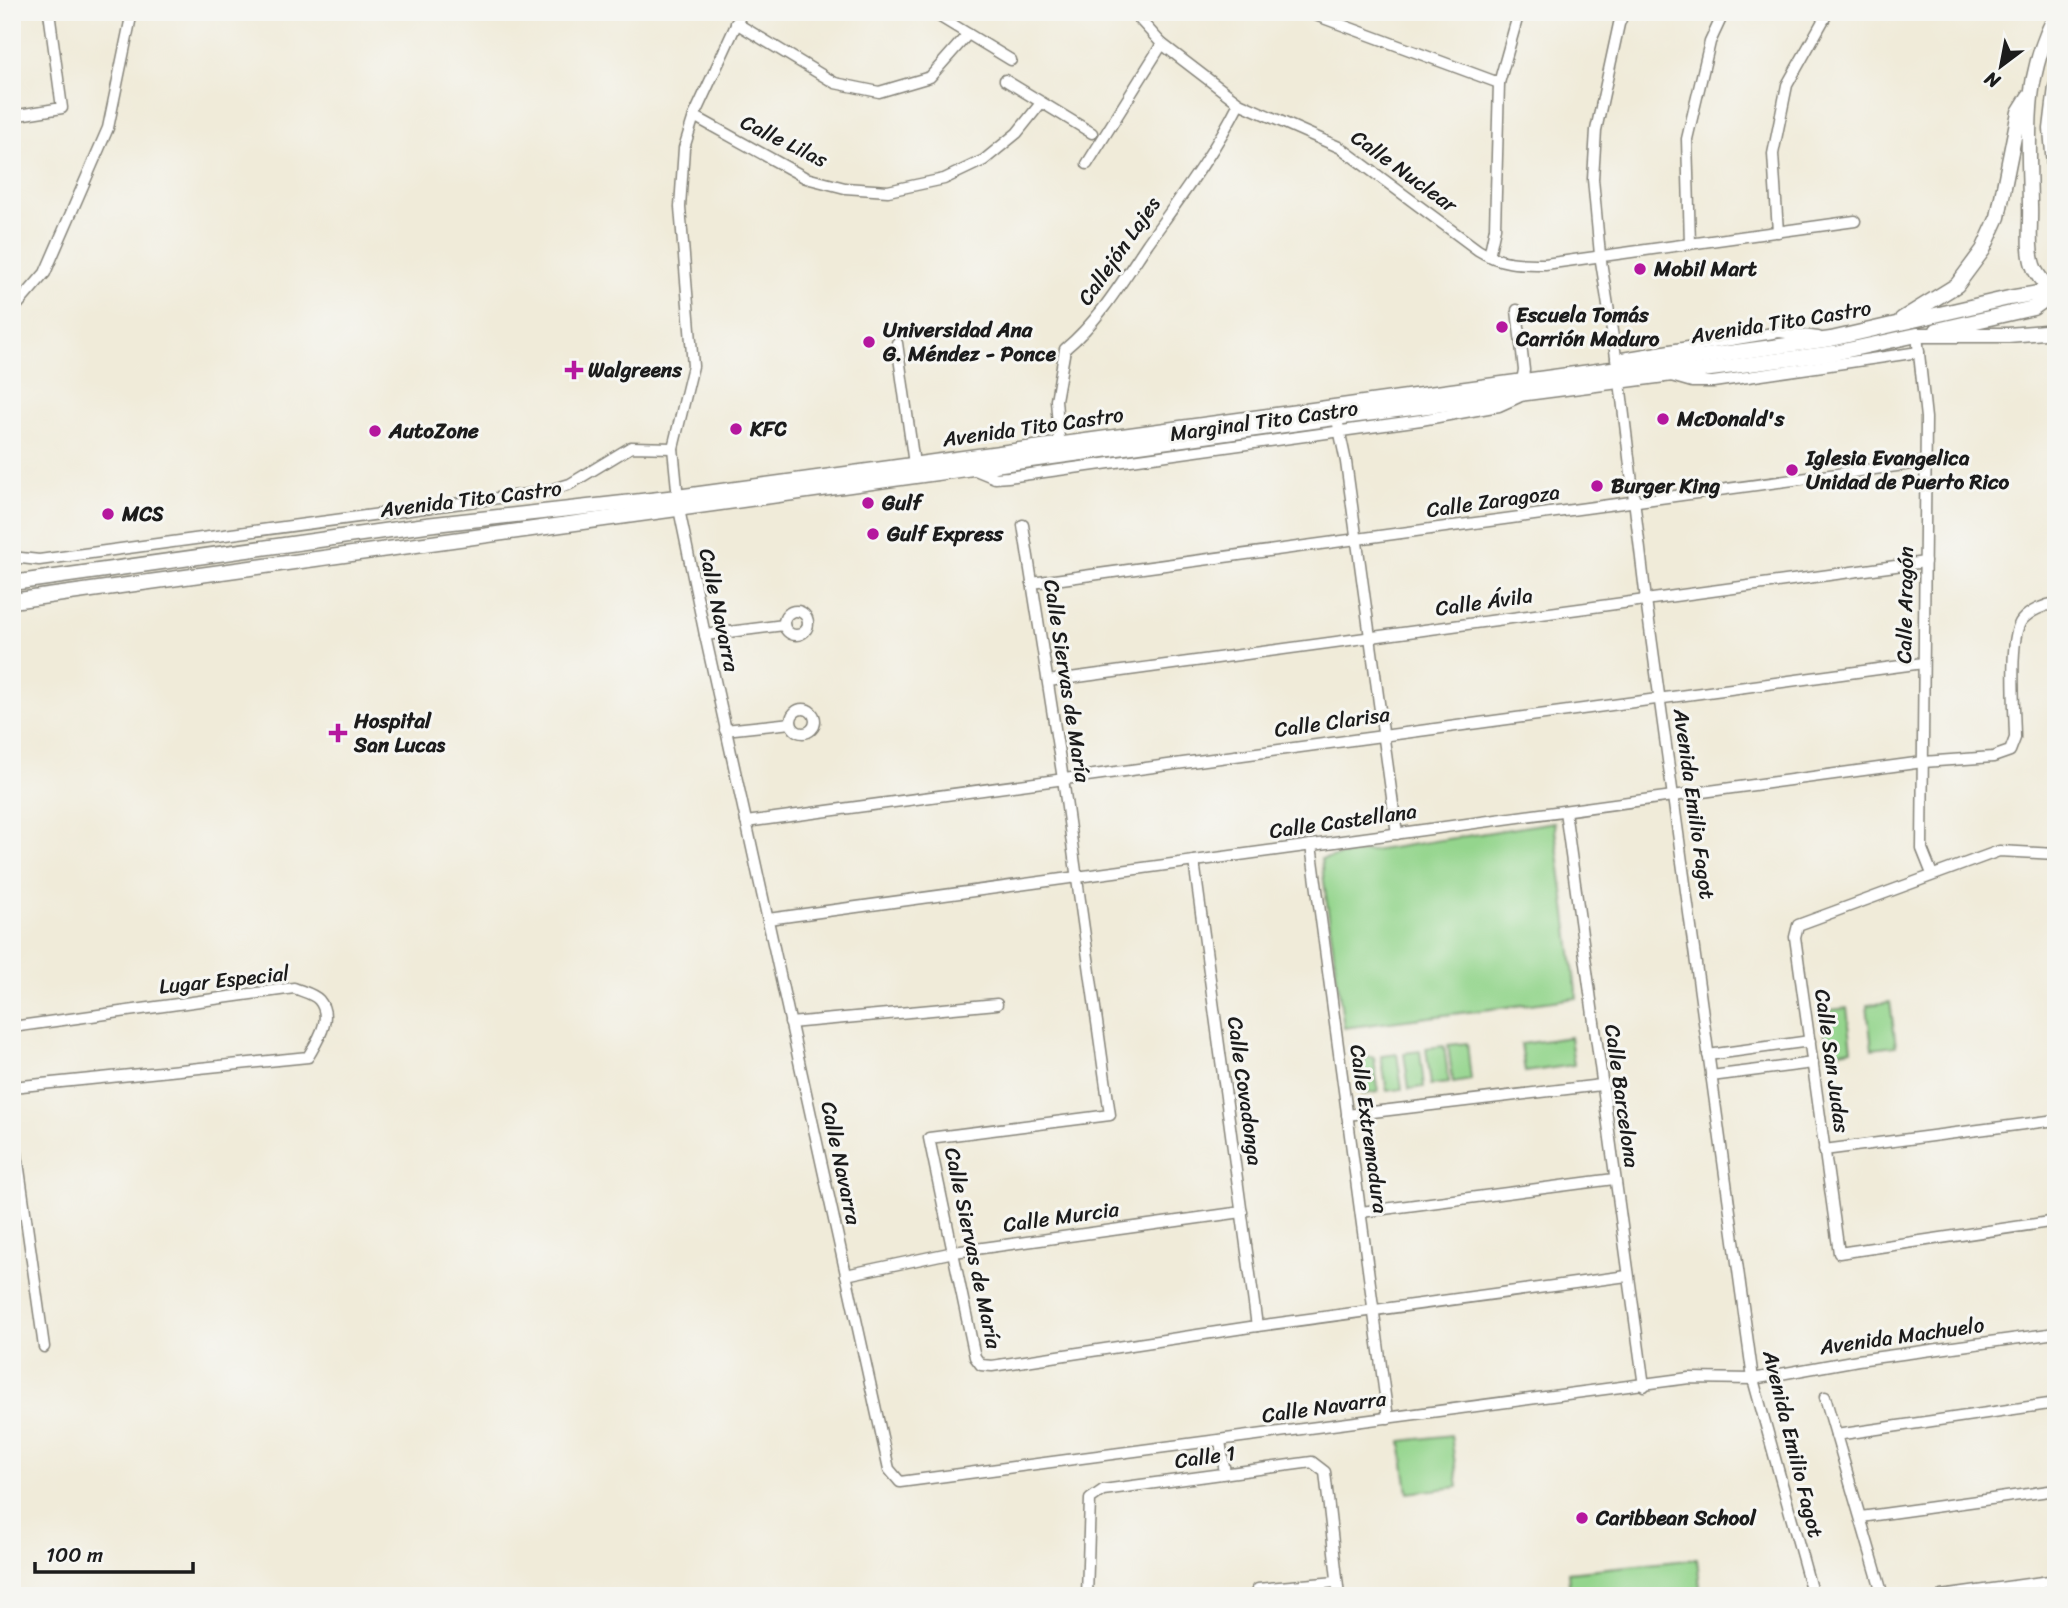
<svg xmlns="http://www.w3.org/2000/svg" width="2068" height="1608" font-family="Sriracha,sans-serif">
<rect width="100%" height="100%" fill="#f6f6f2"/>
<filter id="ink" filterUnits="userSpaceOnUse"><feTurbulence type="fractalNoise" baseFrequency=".0143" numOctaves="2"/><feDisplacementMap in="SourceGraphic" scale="14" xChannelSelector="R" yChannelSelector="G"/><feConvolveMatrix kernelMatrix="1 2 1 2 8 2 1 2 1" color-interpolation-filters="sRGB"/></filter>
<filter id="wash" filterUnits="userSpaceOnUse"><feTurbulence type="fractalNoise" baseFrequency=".00686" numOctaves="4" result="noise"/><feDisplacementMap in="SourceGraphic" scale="28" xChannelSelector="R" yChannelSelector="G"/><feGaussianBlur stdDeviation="1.57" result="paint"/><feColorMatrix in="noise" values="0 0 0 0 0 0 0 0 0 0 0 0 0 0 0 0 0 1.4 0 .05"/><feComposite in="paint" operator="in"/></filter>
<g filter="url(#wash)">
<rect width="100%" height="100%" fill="#f0ebd9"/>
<g fill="#94d58d" stroke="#587854" stroke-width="2">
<polygon points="1554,822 1577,998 1344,1028 1321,859"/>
<polygon points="1890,1002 1896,1046 1872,1049 1867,1005"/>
<polygon points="1847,1008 1852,1049 1828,1053 1822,1011"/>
<polygon points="1570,1037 1574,1065 1525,1072 1521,1044"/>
<polygon points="1467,1043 1471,1080 1453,1083 1448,1045"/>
<polygon points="1444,1046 1449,1083 1431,1085 1426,1048"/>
<polygon points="1420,1051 1424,1087 1409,1089 1404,1053"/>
<polygon points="1397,1054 1402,1089 1387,1091 1381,1056"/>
<polygon points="1374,1057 1378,1092 1363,1094 1359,1058"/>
<polygon points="1451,1435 1458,1487 1408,1493 1401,1441"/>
<polygon points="1697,1559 1701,1596 1570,1596 1568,1572"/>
</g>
</g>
<g filter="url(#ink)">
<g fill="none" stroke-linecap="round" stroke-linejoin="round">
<g stroke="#86847a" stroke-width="13">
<g id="minor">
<polyline points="742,12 694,116 684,148 680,207 693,366 673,448 679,509 705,635 889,1469 900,1482 1689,1378 1753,1379 1858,1360 2056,1333"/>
<polyline points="932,12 1011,60"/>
<path d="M1133,12L1162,44L1239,103L1341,148L1478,250C1500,264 1519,264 1545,264L1855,221"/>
<polyline points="1307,12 1499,83"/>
<polyline points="1624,12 1619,24 1596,130 1593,179 1600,255 1620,382 1646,600 1753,1379 1813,1596"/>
<polyline points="736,23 835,83 879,92 930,77 968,34"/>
<polyline points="1005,80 1092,133"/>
<polyline points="12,116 62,108 49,12"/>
<polyline points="694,116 806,178 845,188 888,191 944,179 984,160 1017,133 1041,103"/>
<polyline points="1087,164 1162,44"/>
<polyline points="1778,232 1773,154 1787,85 1828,12"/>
<polyline points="1690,244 1687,139 1710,42 1724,12"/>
<polyline points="1489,256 1495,228 1499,83 1519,12"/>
<polyline points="1517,310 1524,370 1522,381"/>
<polyline points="12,311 45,273 108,128 132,12"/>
<polyline points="1917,335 1926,418 1922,849 1932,874"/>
<polyline points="897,343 914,464"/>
<polyline points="1616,359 1779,332 1818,337"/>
<polyline points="1671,376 1692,382 1713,382 1919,352"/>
<polyline points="1338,424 1346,462 1397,834"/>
<path d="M1060,451L1056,400L1065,349C1099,321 1123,280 1148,243C1180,198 1214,153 1239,103"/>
<polyline points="973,469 995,478 1008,477 1421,420 1499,406 1519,397"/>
<polyline points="1023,525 1063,779 1110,1115 929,1138 975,1357 981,1365 992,1366 1257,1326 1627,1276"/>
<polyline points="12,557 39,560 543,492 570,484 631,447 673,448"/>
<polyline points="1032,583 1926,462"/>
<circle cx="796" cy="623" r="12"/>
<polyline points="705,635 784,625"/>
<polyline points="1048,681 1925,562"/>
<circle cx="803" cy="721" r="12"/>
<polyline points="725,730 791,723"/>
<polyline points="1565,811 1644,1386"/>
<polyline points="746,822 1923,663"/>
<polyline points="1311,845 1388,1418"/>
<polyline points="2056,854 1999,851 1798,925 1795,937 1839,1253 2056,1221"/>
<polyline points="1194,861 1257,1326"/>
<path d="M768,919L1923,762L1993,757L2010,751L2015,738C2015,714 2008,636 2022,620C2030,611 2044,605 2056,603"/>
<polyline points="790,1023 997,1004"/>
<path d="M12,1027L294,988C301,991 314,994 319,1000C334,1018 317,1041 308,1057L12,1087"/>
<polyline points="1708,1055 1810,1041"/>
<polyline points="1711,1076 1813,1063"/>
<polyline points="1347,1115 1601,1085"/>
<polyline points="12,1119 44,1347"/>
<polyline points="1824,1150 2056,1120"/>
<polyline points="1361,1212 1614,1179"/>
<polyline points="846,1275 954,1252 1242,1212"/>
<polyline points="1825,1397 1883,1596"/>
<polyline points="1836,1435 2056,1403"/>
<polyline points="1220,1441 1225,1473"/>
<polyline points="1861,1517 2056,1490"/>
<polyline points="1258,1589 1336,1582"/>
<polyline points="1087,1596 1090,1499 1103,1490 1312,1462 1325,1472 1339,1596"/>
<polyline points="1942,1596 2056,1580"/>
</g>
</g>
<g stroke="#86847a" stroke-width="17">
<g id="major">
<polyline points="2056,87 2051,129 2056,190"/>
<path d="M2053,296C2047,284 2037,278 2033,265C2027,247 2031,224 2030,205C2029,135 2022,80 2056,15"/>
<polyline points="1902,319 1957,285 1983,250 1998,217 2019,112 2029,96"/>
<polyline points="1937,330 2033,308 2043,301 2052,288"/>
<polyline points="12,583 426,525 677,497 1831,339 2009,298 2056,290"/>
<polyline points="12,601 1335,418 1834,353 1917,335 2008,335 2056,331"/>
</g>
</g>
<use href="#minor" stroke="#fff" stroke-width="10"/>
<use href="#major" stroke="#fff" stroke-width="14"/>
</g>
</g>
<g fill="#b5179e" stroke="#f6f6f2" stroke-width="2.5">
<circle cx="1640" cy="269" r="7"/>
<circle cx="1502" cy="327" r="7"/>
<circle cx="869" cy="342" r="7"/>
<path d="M570.5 359.5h7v7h7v7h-7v7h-7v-7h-7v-7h7z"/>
<circle cx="1663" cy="419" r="7"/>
<circle cx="736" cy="429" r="7"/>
<circle cx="375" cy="431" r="7"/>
<circle cx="1792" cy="470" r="7"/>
<circle cx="1597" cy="486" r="7"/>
<circle cx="868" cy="503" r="7"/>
<circle cx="108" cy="514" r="7"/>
<circle cx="873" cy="534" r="7"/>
<path d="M334.5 722.5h7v7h7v7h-7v7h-7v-7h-7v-7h7z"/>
<circle cx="1582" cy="1518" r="7"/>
</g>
<g text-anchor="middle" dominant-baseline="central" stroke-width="6" stroke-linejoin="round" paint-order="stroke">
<g font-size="21" fill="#1c1c1c" stroke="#f6f6f2">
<text transform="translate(784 141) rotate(26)">Calle Lilas</text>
<text transform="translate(1404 171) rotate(36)">Calle Nuclear</text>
<text transform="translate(1119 251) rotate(-55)">Callejón Lajes</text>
<text transform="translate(1781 322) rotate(-9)">Avenida Tito Castro</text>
<text transform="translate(1264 421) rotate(-8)">Marginal Tito Castro</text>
<text transform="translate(1033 427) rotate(-8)">Avenida Tito Castro</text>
<text transform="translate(471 499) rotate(-7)">Avenida Tito Castro</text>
<text transform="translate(1493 501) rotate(-8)">Calle Zaragoza</text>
<text transform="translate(1484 602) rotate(-8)">Calle Ávila</text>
<text transform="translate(1905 605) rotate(-89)">Calle Aragón</text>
<text transform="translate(719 610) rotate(78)">Calle Navarra</text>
<text transform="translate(1067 681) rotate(81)">Calle Siervas de María</text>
<text transform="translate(1332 722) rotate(-8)">Calle Clarisa</text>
<text transform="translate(1694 804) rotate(82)">Avenida Emilio Fagot</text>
<text transform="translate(1343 821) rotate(-8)">Calle Castellana</text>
<text transform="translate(224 980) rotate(-6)">Lugar Especial</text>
<text transform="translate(1832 1061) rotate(82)">Calle San Judas</text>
<text transform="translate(1245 1091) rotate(82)">Calle Covadonga</text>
<text transform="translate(1622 1096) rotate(82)">Calle Barcelona</text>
<text transform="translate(1369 1129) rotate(82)">Calle Extremadura</text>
<text transform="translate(841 1163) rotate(78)">Calle Navarra</text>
<text transform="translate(1061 1217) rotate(-8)">Calle Murcia</text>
<text transform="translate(973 1248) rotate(78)">Calle Siervas de María</text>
<text transform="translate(1902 1336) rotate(-8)">Avenida Machuelo</text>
<text transform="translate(1324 1407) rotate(-8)">Calle Navarra</text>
<text transform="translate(1793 1444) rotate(76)">Avenida Emilio Fagot</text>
<text transform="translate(1205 1457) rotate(-8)">Calle 1</text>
</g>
<g font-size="21" font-weight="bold" fill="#1c1c1c" stroke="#f6f6f2" text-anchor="start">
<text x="1654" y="269">Mobil Mart</text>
<text x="1516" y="315">Escuela Tomás<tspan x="1516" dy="24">Carrión Maduro</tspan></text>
<text x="883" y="330">Universidad Ana<tspan x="883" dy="24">G. Méndez - Ponce</tspan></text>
<text x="588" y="370">Walgreens</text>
<text x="1677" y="419">McDonald's</text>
<text x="750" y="429">KFC</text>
<text x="389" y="431">AutoZone</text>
<text x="1806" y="458">Iglesia Evangelica<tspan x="1806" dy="24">Unidad de Puerto Rico</tspan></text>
<text x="1611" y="486">Burger King</text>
<text x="882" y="503">Gulf</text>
<text x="122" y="514">MCS</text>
<text x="887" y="534">Gulf Express</text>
<text x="354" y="721">Hospital<tspan x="354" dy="24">San Lucas</tspan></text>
<text x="1596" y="1518">Caribbean School</text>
</g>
</g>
<rect width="2068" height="1608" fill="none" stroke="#f6f6f2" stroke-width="42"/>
<g transform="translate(2001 66) rotate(212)" stroke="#f6f6f2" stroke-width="5" paint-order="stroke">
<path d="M0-5L12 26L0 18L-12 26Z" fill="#1c1c1c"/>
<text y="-10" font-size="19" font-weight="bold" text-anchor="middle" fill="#1c1c1c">N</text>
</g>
<path d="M35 1562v10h158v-10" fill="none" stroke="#1c1c1c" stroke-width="3.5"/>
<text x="46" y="1562" font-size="21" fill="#1c1c1c" stroke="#f6f6f2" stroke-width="5" paint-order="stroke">100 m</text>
</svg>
